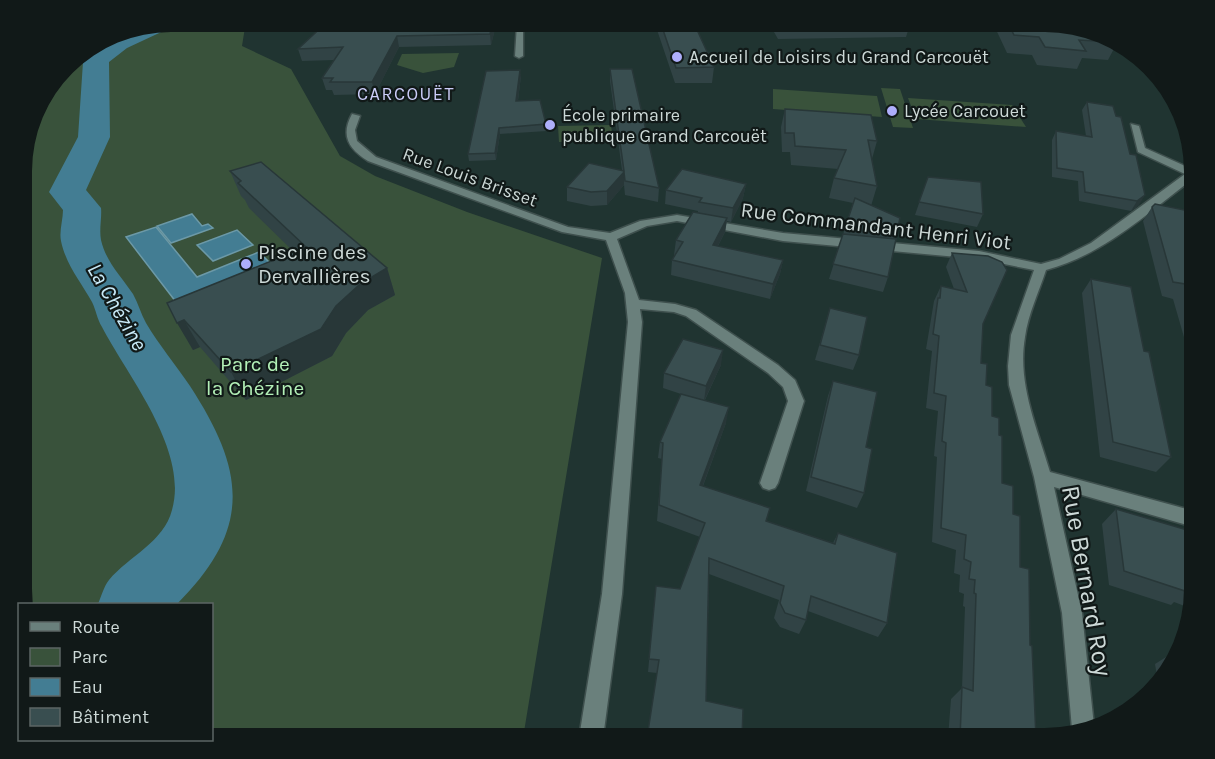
<svg xmlns="http://www.w3.org/2000/svg" width="1215" height="759" font-family="Karla,sans-serif">
<rect width="100%" height="100%" fill="#203431"/>
<g fill="#39523b">
<polygon points="171,21 246,21 242,46 291,69 340,156 375,176 467,212 602,258 523,738 212,738 212,604 22,604 22,152 37,104 72,58 114,32"/>
<polygon points="459,53 454,67 423,73 397,65 402,54"/>
<polygon points="881,88 900,89 913,128 893,127"/>
<polygon points="773,89 877,96 882,117 773,109"/>
<polygon points="908,98 1012,105 1026,127 916,119"/>
<polygon points="611,125 613,141 559,142 558,126"/>
</g>
<g fill="#437d93" stroke="#6c99a7" stroke-width="1.5">
<polygon points="192,214 202,226 208,224 213,228 171,243 157,226"/>
<polygon points="156,227 197,277 259,252 282,275 186,315 126,237"/>
<polygon points="237,230 253,245 213,261 197,245"/>
</g>
<g fill="none" stroke-linecap="round" stroke-linejoin="round">
<path fill="#437d93" fill-rule="evenodd" d="M175,21L172,27L127,48L109,62L110,137L86,190L101,208C102,218 99,229 101,240C106,262 121,276 133,294C138,303 141,314 146,323C159,345 176,365 190,386C246,472 252,529 177,604H98C101,597 104,586 109,580C129,556 164,542 172,510C189,450 128,377 102,327C97,319 96,310 92,302C81,282 66,265 61,241C59,231 63,220 63,210L49,192L78,137L83,62C103,33 141,22 175,21Z"/>
<g stroke="#3f504e" stroke-width="3">
<g id="minor">
<polygon points="520,22 523,24 523,56 519,58 515,56 517,24"/>
<path d="M352,114L360,116L355,130L357,141L376,157L568,227L610,233L640,221L677,215L783,233L979,251L1041,264L1059,259L1091,243L1185,174L1138,152L1131,124L1139,126L1145,148L1194,170V178C1148,213 1103,255 1046,270C1039,292 1028,314 1025,337C1017,383 1037,428 1050,472L1194,511V527L1054,487L1082,613L1094,726L1073,732L1072,729L1062,613L1034,477L1009,385L1008,366L1011,335L1034,270L979,259L783,241L677,221L647,226L617,239L639,300L675,304L696,310L778,365L795,380L804,401L778,483L775,488L769,490L763,488L760,483L788,401L783,387L768,373L686,316L674,312L640,309L642,322L622,594L603,738H579L602,594L628,322L625,293L606,240L562,232L368,161C349,149 340,136 352,114Z"/>
</g>
</g>
<use href="#minor" fill="#6a807c" fill-rule="evenodd"/>
</g>
<g fill="#314345">
<polygon points="328,21 497,21 491,45 399,47 375,94 334,95 332,90 326,90 322,78 335,60 302,61 298,49"/>
<polygon points="654,21 704,21 703,27 695,26 714,67 712,83 675,83"/>
<polygon points="765,21 911,21 906,37 778,39 774,32 771,32"/>
<polygon points="992,21 1045,21 1117,43 1108,60 1082,58 1077,69 1037,65 1032,55 1007,53"/>
<polygon points="610,69 659,188 658,202 625,195 624,185 607,205 591,206 567,201 567,187 622,170 610,81"/>
<polygon points="521,76 518,101 546,124 547,131 500,134 496,160 469,161 468,154"/>
<polygon points="1087,102 1139,205 1131,211 1079,201 1078,181 1052,177 1052,140 1056,131 1086,136 1082,110"/>
<polygon points="785,109 877,141 872,159 877,186 871,206 898,227 894,239 888,277 883,292 829,279 853,203 829,198 834,178 838,169 791,165 790,152 782,152 781,127"/>
<polygon points="230,171 387,268 395,295 368,310 346,333 332,356 246,400 200,347 193,350 167,303 294,252 249,208 245,200 241,196"/>
<polygon points="928,177 983,214 977,227 915,215"/>
<polygon points="746,184 743,198 731,222 727,221 725,232 718,246 783,260 780,274 770,299 671,275 672,260 675,255 674,255 676,240 698,213 698,211 665,204 666,190"/>
<polygon points="1152,207 1194,212 1194,359 1190,358 1173,299 1162,296 1143,221"/>
<polygon points="952,253 983,324 981,363 992,416 999,435 1002,483 1013,514 1030,645 1036,738 948,738 951,699 962,688 965,607 963,606 964,594 959,592 960,575 954,573 956,550 932,542 937,457 934,456 938,411 926,408 932,351 926,349 934,301 941,286 954,289 946,267"/>
<polygon points="1091,279 1144,351 1171,457 1156,472 1100,457 1082,293"/>
<polygon points="830,308 859,355 853,370 815,360"/>
<polygon points="721,365 705,400 726,423 703,486 766,521 833,543 838,533 887,623 878,637 808,611 806,620 799,634 780,627 774,618 779,600 709,574 706,701 742,738 657,673 648,672 656,586 680,589 700,537 657,521 662,459 658,458 660,442 681,394 663,388 664,373"/>
<polygon points="833,381 866,447 864,493 857,508 806,491 828,396"/>
<polygon points="1116,509 1194,532 1194,598 1190,608 1174,602 1171,605 1109,585 1102,524"/>
<polygon points="1174,652 1175,652 1169,671 1158,682 1155,664"/>
</g>
<g fill="#283738">
<polygon points="493,21 497,21 491,45 490,34"/>
<polygon points="397,36 399,47 375,94 372,82"/>
<polygon points="520,70 521,76 517,108 516,101"/>
<polygon points="499,128 500,134 496,160 495,153"/>
<polygon points="624,172 624,185 607,205 607,191"/>
<polygon points="746,184 743,198 731,222 733,208"/>
<polygon points="1145,195 1139,205 1131,211 1137,201"/>
<polygon points="727,218 725,232 711,259 713,245"/>
<polygon points="783,260 780,274 770,299 773,284"/>
<polygon points="387,268 395,295 368,310 346,333 332,356 246,400 231,372 336,306 360,284"/>
<polygon points="184,320 200,347 193,350 177,323"/>
<polygon points="723,350 721,365 704,401 706,386"/>
<polygon points="729,407 726,423 697,501 700,485"/>
</g>
<g fill="#394e50" stroke="#283738" stroke-width="1.5">
<polygon points="328,21 493,21 490,34 397,36 372,82 330,82 333,78 322,78 343,47 298,49"/>
<polygon points="660,21 693,21 714,67 676,68"/>
<polygon points="1007,21 1045,21 1115,42 1079,40 1086,51 1045,47 1039,37 1014,35"/>
<polygon points="610,69 632,69 659,188 625,181 624,172 607,191 591,192 567,187 589,163 624,171"/>
<polygon points="520,70 516,101 540,100 546,124 499,128 495,153 468,154 486,71"/>
<polygon points="1087,102 1113,106 1116,116 1121,117 1130,154 1136,155 1145,195 1137,201 1085,192 1083,172 1057,168 1056,131 1092,137"/>
<polygon points="785,109 871,115 877,141 868,140 877,186 834,178 846,150 795,146 794,133 785,133"/>
<polygon points="261,162 387,268 360,284 336,306 321,329 231,372 184,320 177,323 167,303 306,247 238,183 241,181 230,171"/>
<polygon points="682,169 746,184 733,208 699,202 702,198 666,190"/>
<polygon points="928,177 981,182 983,214 919,202"/>
<polygon points="855,198 900,218 898,227 847,222"/>
<polygon points="1155,204 1194,212 1194,313 1185,284 1173,282 1152,207"/>
<polygon points="693,212 727,218 713,245 783,260 773,284 672,260 683,242 676,240"/>
<polygon points="843,234 896,239 888,277 833,264"/>
<polygon points="952,253 988,256 1002,262 1007,270 983,324 981,363 987,364 986,385 992,387 992,416 999,418 999,435 1002,436 1002,483 1013,486 1013,514 1020,516 1020,567 1029,569 1030,645 1032,646 1036,738 960,738 962,687 973,691 976,594 974,593 975,580 969,579 971,562 964,559 966,535 941,528 946,443 942,441 946,396 934,393 939,336 933,334 938,298 940,298 941,286 967,292"/>
<polygon points="1091,279 1131,287 1144,351 1149,352 1171,457 1113,442"/>
<polygon points="830,308 867,317 859,355 820,345"/>
<polygon points="683,339 723,350 706,386 664,373"/>
<polygon points="833,381 877,392 866,447 872,449 864,493 811,477"/>
<polygon points="681,394 729,407 700,485 770,508 766,521 835,544 838,533 897,553 887,623 811,596 806,620 785,613 780,603 784,586 709,558 706,701 743,709 742,738 647,738 659,660 649,659 656,586 680,589 705,523 659,505 663,443 660,442"/>
<polygon points="1116,509 1194,532 1194,590 1187,588 1188,592 1124,571"/>
</g>
<g fill="#aeaefb" stroke="#111918" stroke-width="2">
<circle cx="677" cy="57" r="6"/>
<circle cx="892" cy="111" r="6"/>
<circle cx="550" cy="125" r="6"/>
<circle cx="246" cy="264" r="6"/>
</g>
<g text-anchor="middle" dominant-baseline="central" stroke-width="4.5" stroke-linejoin="round" paint-order="stroke">
<g font-size="18" fill="#cdd9d7" stroke="#111918" text-anchor="start">
<text x="689" y="57">Accueil de Loisirs du Grand Carcouët</text>
<text x="904" y="111">Lycée Carcouet</text>
<text x="562" y="115">École primaire<tspan x="562" dy="21">publique Grand Carcouët</tspan></text>
</g>
<g font-size="18" letter-spacing="1.5" fill="#cccdf9" stroke="#111918">
<text x="406" y="94">CARCOUËT</text>
</g>
<g font-size="18" fill="#cdd9d7" stroke="#111918">
<text transform="translate(470 177) rotate(20)">Rue Louis Brisset</text>
</g>
<g font-size="21" fill="#cdd9d7" stroke="#111918">
<text transform="translate(876 226) rotate(7)">Rue Commandant Henri Viot</text>
</g>
<g font-size="21" fill="#cdd9d7" stroke="#111918" text-anchor="start">
<text x="258" y="252">Piscine des<tspan x="258" dy="24">Dervallières</tspan></text>
</g>
<g font-size="21" fill="#b3f0b7" stroke="#111918">
<text x="255" y="364">Parc de<tspan x="255" dy="24">la Chézine</tspan></text>
</g>
<g font-size="22" font-style="italic" fill="#c9eaf8" stroke="#111918">
<text transform="translate(117 307) rotate(60)">La Chézine</text>
</g>
<g font-size="26" fill="#cdd9d7" stroke="#111918">
<text transform="translate(1087 581) rotate(80)">Rue Bernard Roy</text>
</g>
</g>
<path d="M0 0H1215V759H0ZM171 32H1045A139 139 0 0 1 1184 171V589A139 139 0 0 1 1045 728H171A139 139 0 0 1 32 589V171A139 139 0 0 1 171 32Z" fill="#111918" fill-rule="evenodd"/>
<rect x="18" y="603" width="195" height="138" fill="#111918" stroke="#5c6664" stroke-width="1.5"/>
<rect x="30" y="622" width="30" height="9" fill="#6a807c" stroke="#5c6664" stroke-width="1.5"/>
<text x="72" y="633" font-size="18" fill="#cdd9d7">Route</text>
<rect x="30" y="648" width="30" height="18" fill="#39523b" stroke="#5c6664" stroke-width="1.5"/>
<text x="72" y="663" font-size="18" fill="#cdd9d7">Parc</text>
<rect x="30" y="678" width="30" height="18" fill="#437d93" stroke="#5c6664" stroke-width="1.5"/>
<text x="72" y="693" font-size="18" fill="#cdd9d7">Eau</text>
<rect x="30" y="708" width="30" height="18" fill="#394e50" stroke="#5c6664" stroke-width="1.5"/>
<text x="72" y="723" font-size="18" fill="#cdd9d7">Bâtiment</text>
</svg>
